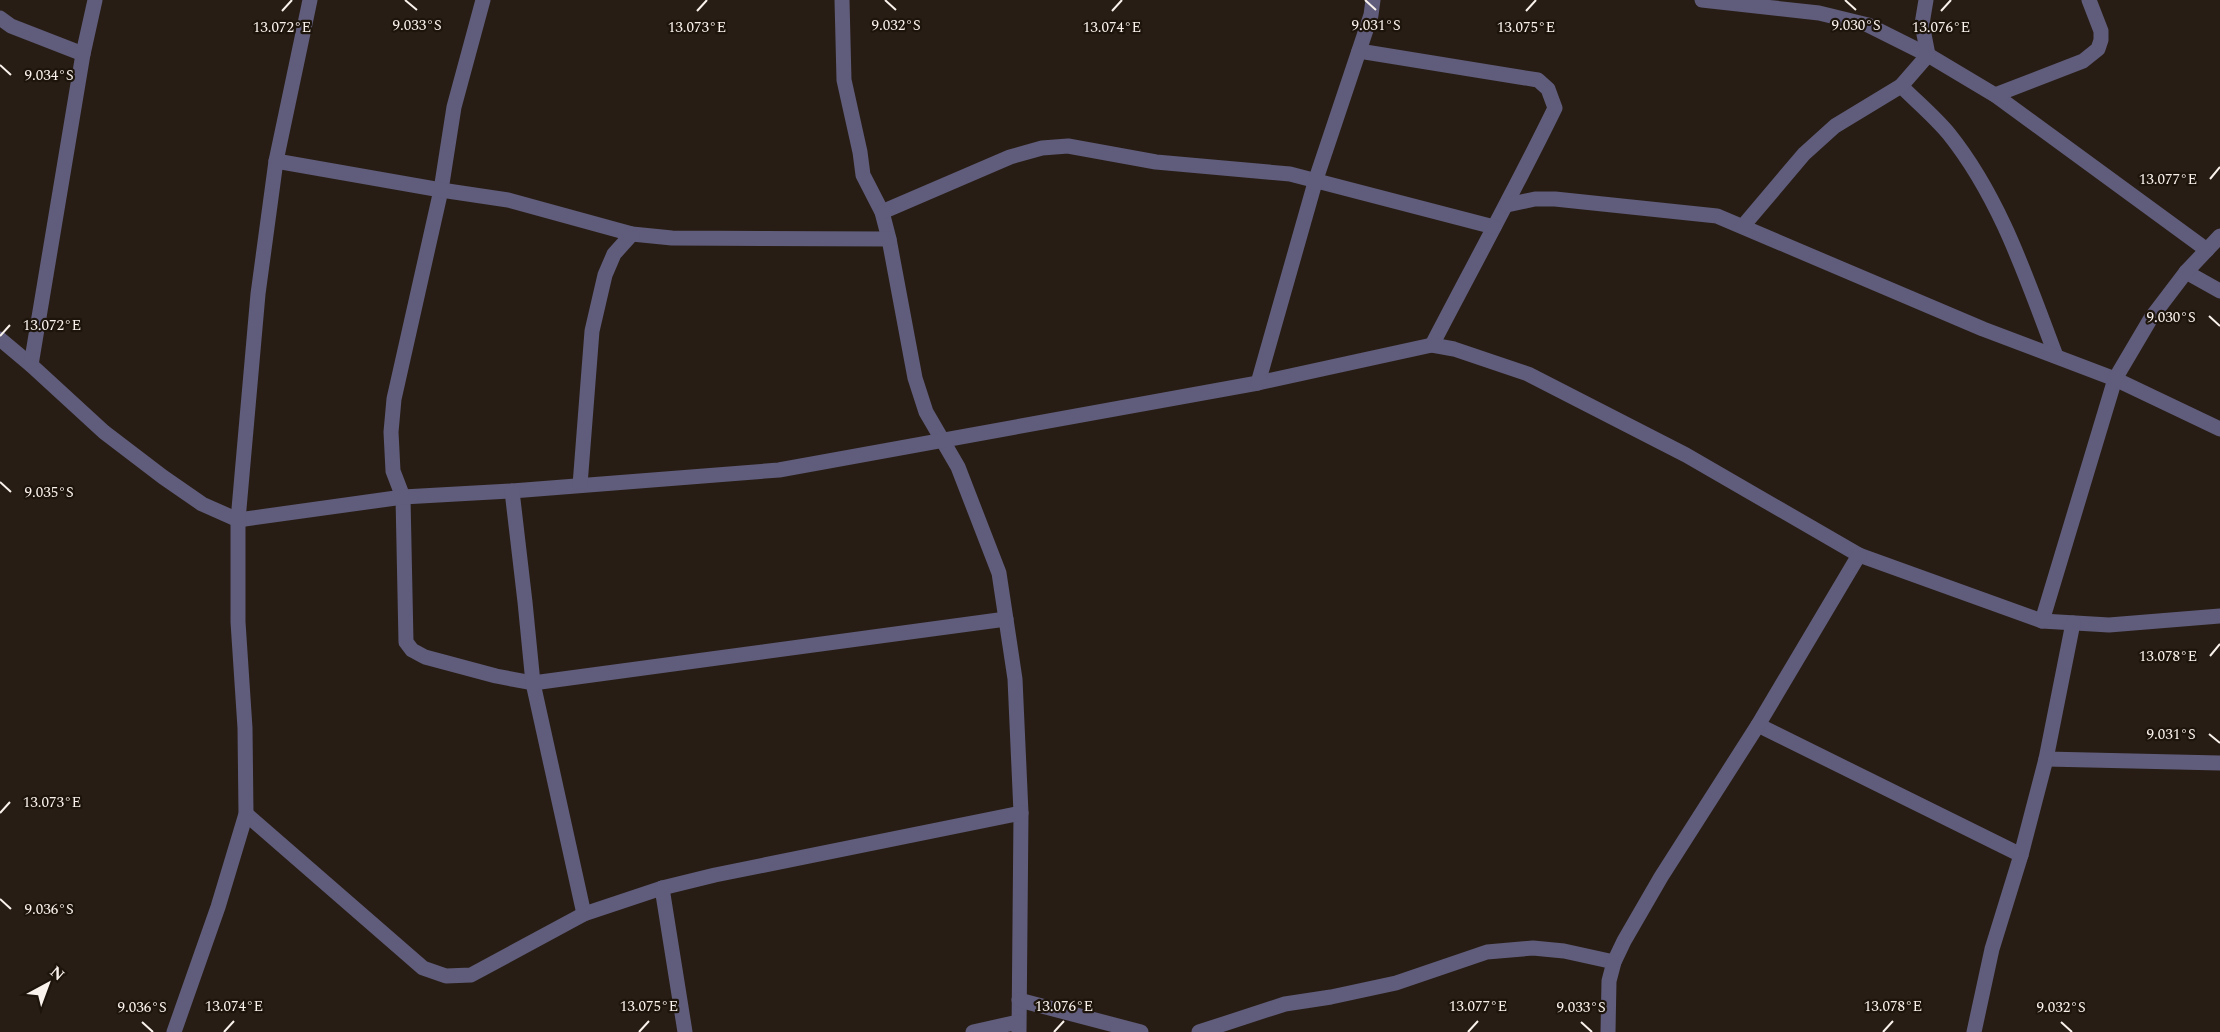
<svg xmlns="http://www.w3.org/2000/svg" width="2220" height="1032" viewBox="0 0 2220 1032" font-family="Spectral,serif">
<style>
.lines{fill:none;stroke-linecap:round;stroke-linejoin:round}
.minor{stroke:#605c7b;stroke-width:15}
.ticks{fill:none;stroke:#faf3ed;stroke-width:2}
.ticks-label{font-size:15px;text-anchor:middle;fill:#faf3ed;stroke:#1d140b;stroke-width:4.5;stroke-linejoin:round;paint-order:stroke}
</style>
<rect width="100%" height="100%" fill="#271d14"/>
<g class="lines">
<g class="minor">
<path d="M483 0 454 107 441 190 394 399 391 432 393 471 403 497 406 642 412 650 425 657 496 676 533 683 1006 619"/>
<path d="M842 0 844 80 860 152 863 175 882 212 889 239 915 378 926 412 958 467 999 573 1015 679 1021 813 1019 1032"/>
<path d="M1702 0 1819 13 1868 25 1928 55 1995 95 2207 250"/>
<path d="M0 18 11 26 83 54"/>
<path d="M1359 51 1538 80 1548 89 1555 108C1516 188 1473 266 1432 345"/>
<path d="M1901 86C1917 102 1935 117 1949 134 2001 199 2027 280 2056 356"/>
<path d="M1995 95 2083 61 2098 49 2101 40V31L2089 0"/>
<path d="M276 161 441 190 508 200 632 234 672 238 889 239"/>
<path d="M1507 205 1535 199H1555L1717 216 1983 329 2115 379 2220 429"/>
<path d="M882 212 1010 157 1042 148 1068 146 1156 162 1290 174 1494 227"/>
<path d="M1743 226 1804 154 1835 126 1901 86 1928 55 1922 24 1926 0"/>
<path d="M2186 272 2220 291"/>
<path d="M0 339 31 365 104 432 163 477 202 504 238 520 403 497 512 491 779 470 1258 383 1432 345 1454 349 1528 374 1686 455 1859 555 2042 621 2109 625 2220 616"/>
<path d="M31 365 83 54 95 0"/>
<path d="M1258 383 1316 179 1371 15 1373 0"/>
<path d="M580 485 592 331 605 275 614 254 632 234"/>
<path d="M512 491 525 602 533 683 584 914"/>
<path d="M2042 621 2115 379 2151 318 2186 272 2220 236"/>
<path d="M1758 725 2021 855"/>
<path d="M2046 759 2220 763"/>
<path d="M246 814 423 968 446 976 471 975 584 914 662 888 715 875 1021 813"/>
<path d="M662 888 685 1032"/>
<path d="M1019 1000 1141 1032"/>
<path d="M174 1032 218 907 246 814 245 728 238 622V520L258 294 276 161 310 0"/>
<path d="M973 1032 1018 1022"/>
<path d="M1199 1032 1285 1004 1331 997 1396 983 1487 952 1533 948 1564 951 1614 962"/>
<path d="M1608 1032 1609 981 1614 962 1624 941 1661 877 1758 725 1859 555"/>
<path d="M1974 1032 1992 949 2021 855 2046 759 2073 623"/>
</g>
</g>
<path class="ticks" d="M405 0 417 10M885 0 896 10M1365 0 1376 10M1845 0 1856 10M282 11 292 0M697 11 707 0M1112 11 1122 0M1526 11 1536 0M1941 11 1951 0M0 65 11 75M2210 179 2220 167M2209 316 2220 326M0 336 10 325M0 482 11 492M2210 656 2220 644M2209 734 2220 743M0 813 10 802M0 899 11 909M142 1022 153 1032M1581 1022 1592 1032M2061 1022 2072 1032M224 1032 234 1021M639 1032 649 1021M1054 1032 1064 1021M1468 1032 1478 1021M1883 1032 1893 1021"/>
<g class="ticks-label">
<text x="896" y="30">9.032°S</text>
<text x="1376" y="30">9.031°S</text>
<text x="1856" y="30">9.030°S</text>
<text x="417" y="30">9.033°S</text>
<text x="282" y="32">13.072°E</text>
<text x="697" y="32">13.073°E</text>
<text x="1941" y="32">13.076°E</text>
<text x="1112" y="32">13.074°E</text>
<text x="1526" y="32">13.075°E</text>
<text x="49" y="80">9.034°S</text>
<text x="2168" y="184">13.077°E</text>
<text x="2171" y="322">9.030°S</text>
<text x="52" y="330">13.072°E</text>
<text x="49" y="497">9.035°S</text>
<text x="2168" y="661">13.078°E</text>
<text x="2171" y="739">9.031°S</text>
<text x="52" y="807">13.073°E</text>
<text x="49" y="914">9.036°S</text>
<text x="234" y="1011">13.074°E</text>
<text x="649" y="1011">13.075°E</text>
<text x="1064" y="1011">13.076°E</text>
<text x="1478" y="1011">13.077°E</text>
<text x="1893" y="1011">13.078°E</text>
<text x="142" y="1012">9.036°S</text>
<text x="1581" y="1012">9.033°S</text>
<text x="2061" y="1012">9.032°S</text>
</g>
<g transform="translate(48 984) rotate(41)" stroke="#1d140b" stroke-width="4.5" paint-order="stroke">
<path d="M0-4.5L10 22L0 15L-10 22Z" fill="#faf3ed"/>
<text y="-9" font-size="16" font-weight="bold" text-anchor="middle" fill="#faf3ed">N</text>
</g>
</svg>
